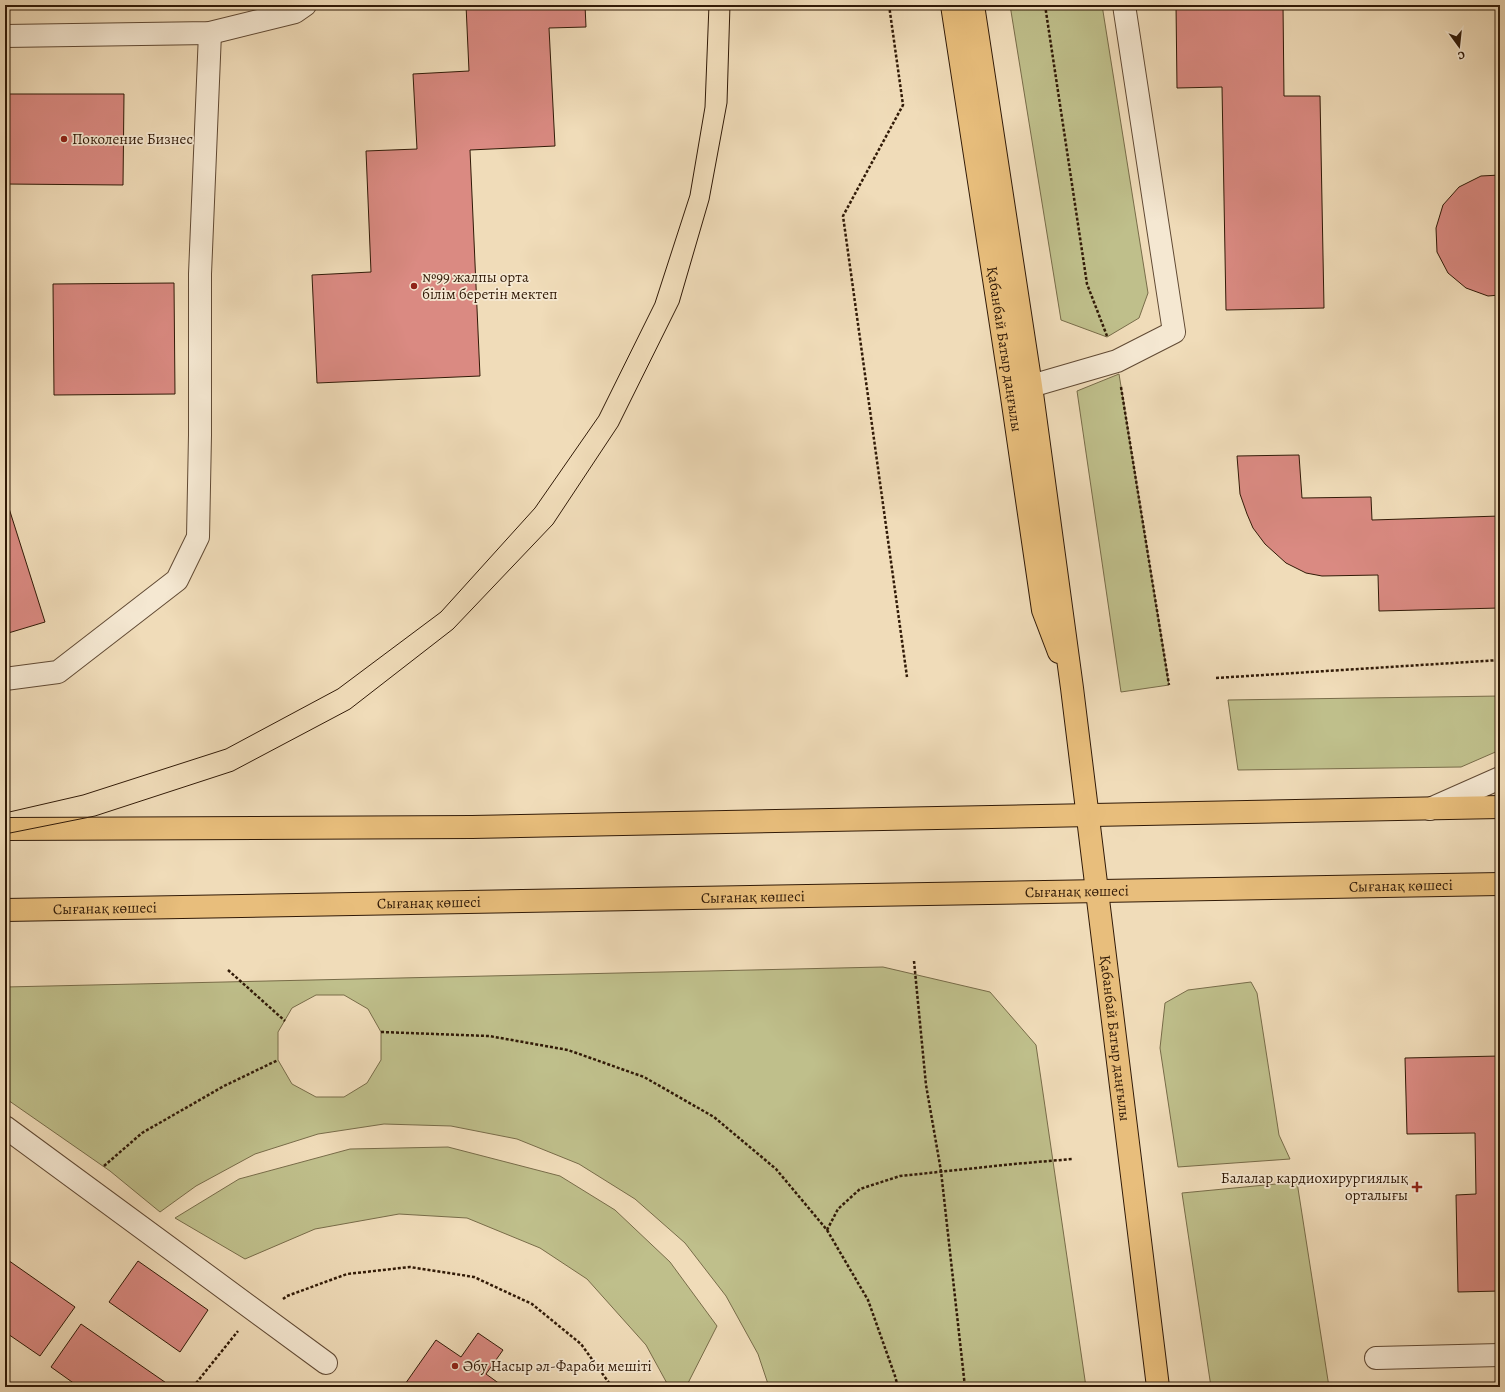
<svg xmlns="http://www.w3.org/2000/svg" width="1505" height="1392" viewBox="0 0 1505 1392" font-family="Alegreya,serif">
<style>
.green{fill:#bfbf8b;stroke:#786c49;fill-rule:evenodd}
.building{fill:#da8a82;stroke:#311a07}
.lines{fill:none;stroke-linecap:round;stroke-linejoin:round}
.minor-casing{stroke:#614a34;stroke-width:24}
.major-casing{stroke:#311a07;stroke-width:24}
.path{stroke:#311a07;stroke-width:2.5;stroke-dasharray:3 2;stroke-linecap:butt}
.minor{stroke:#f5e8d2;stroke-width:22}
.major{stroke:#e8be7c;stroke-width:22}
.tram{stroke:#311a07;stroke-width:1}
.poi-dot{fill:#8f2418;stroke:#f5e8d2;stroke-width:1.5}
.labels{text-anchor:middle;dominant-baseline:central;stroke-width:3.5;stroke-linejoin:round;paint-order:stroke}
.poi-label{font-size:15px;fill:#311a07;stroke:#f5e8d2;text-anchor:start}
.street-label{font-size:15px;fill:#311a07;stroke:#f5e8d2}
</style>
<rect width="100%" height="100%" fill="#f0dcb9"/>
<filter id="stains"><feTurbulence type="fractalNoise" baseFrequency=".005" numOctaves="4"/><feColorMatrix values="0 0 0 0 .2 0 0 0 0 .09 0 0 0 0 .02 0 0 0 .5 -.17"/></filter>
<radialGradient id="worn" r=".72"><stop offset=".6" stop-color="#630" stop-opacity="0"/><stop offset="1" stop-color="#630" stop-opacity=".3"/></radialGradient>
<g class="green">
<path d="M1010 5H1102L1148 293 1139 318 1107 337 1061 320Z"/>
<path d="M1119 374 1169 685 1121 692 1077 391Z"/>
<path d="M1500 696V750L1461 767 1238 770 1228 700Z"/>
<path d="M883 967 990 992 1036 1045 1086 1387H769L758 1354 726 1296 685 1243 635 1199 579 1164 517 1139 451 1126 384 1124 318 1134 255 1154 196 1186 160 1212 110 1171 5 1098V987ZM316 995H344L368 1009 381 1032V1060L367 1083 344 1097H316L292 1084 278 1060V1032L292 1008Z"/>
<path d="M1251 982 1257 993 1279 1135 1290 1159 1178 1167 1160 1048 1165 1003 1188 990Z"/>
<path d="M448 1147 560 1176 615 1210 670 1262 717 1326 686 1387H669L646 1345 587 1279 540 1248 467 1218 399 1214 315 1229 245 1259 175 1218 239 1179 350 1149Z"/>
<path d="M1297 1182 1329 1387H1211L1182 1193Z"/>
</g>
<g class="building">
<path d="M466 5H585L586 27 549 28 555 146 470 150 480 376 317 383 312 275 371 272 366 151 417 149 413 74 469 71Z"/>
<path d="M1176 5H1283L1284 96H1320L1324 308 1226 310 1222 87 1177 88Z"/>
<path d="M5 94H124L123 185 5 184Z"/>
<path d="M1500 175V295L1488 296 1466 288 1448 273 1437 252 1436 228 1443 205 1459 187 1481 176Z"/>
<path d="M174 283 175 394 54 395 53 284Z"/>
<path d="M1299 455 1302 498 1371 497 1372 520 1500 516V608L1379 611 1378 575 1322 576 1306 573 1286 563 1265 544 1253 528 1247 514 1240 494 1237 456Z"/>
<path d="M7 502 45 622 5 634V503Z"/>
<path d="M1500 1056V1291L1458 1292 1456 1195 1476 1194 1475 1133 1407 1134 1405 1058Z"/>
<path d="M5 1258 75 1307 40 1356 5 1332Z"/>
<path d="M138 1261 208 1310 180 1352 109 1302Z"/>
<path d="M81 1324 172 1387H79L51 1367Z"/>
<path d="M478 1333 503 1350 486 1374 504 1387H403L436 1340 461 1357Z"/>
</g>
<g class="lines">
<g class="minor-casing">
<g id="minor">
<path d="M5 36 210 33 295 12 305 5"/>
<path d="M1031 386 1117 361 1174 332 1124 5"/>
<path d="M5 679 58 672 177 580 198 537 200 435V274L210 33"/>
<path d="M1430 809 1500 778"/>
<path d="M5 1127 326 1363"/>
<path d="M1376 1358 1500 1355"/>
</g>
</g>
<g class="major-casing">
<g id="major">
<path id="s1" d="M952 5 1011 390 1043 610 1059 652"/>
<path id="s2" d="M973 5 1031 386 1072 688 1158 1387"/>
<path d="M5 829 472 827 1500 807"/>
<path id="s3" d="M5 910 1500 884"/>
</g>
</g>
<g class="path">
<path d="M889 5 903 105 843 216 907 677"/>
<path d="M1045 5 1087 284 1107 336"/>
<path d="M1121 387 1169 685"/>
<path d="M1216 678 1500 660"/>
<path d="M914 961 926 1085 941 1171 965 1387"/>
<path d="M228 970 285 1021"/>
<path d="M381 1032 489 1036 568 1050 644 1077 714 1117 776 1169 827 1230 868 1300 895 1376 898 1387"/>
<path d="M104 1166 142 1133 224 1086 278 1060"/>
<path d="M827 1230 838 1209 860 1189 900 1176 1014 1164 1072 1159"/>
<path d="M283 1299 287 1296 347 1274 410 1267 474 1277 532 1304 581 1344 612 1387"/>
<path d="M193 1387 238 1331"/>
</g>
<use href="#minor" class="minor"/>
<use href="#major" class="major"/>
<g class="tram">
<path d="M5 813 83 795 226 749 338 689 441 612 535 508 599 416 655 303 690 195 705 107 709 5"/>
<path d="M5 834 95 816 233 771 350 709 453 629 553 524 618 426 679 303 709 200 727 103 730 5"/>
</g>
</g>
<g class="poi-dot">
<circle cx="64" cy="139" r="4"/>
<circle cx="414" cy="286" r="4"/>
<path d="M1415 1181h4v4h4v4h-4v4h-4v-4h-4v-4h4z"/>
<circle cx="455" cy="1366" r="4"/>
</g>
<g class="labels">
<g class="poi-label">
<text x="72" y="139">Поколение Бизнес</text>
<text x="422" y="277">№99 жалпы орта<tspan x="422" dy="17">білім беретін мектеп</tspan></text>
<text x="1408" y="1178" text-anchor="end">Балалар кардиохирургиялық<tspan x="1408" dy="17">орталығы</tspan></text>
<text x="463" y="1366">Әбу Насыр әл-Фараби мешіті</text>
</g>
<g class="street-label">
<text stroke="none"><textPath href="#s1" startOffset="348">Қабанбай Батыр даңғылы</textPath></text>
<text stroke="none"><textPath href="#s3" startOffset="1396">Сығанақ көшесі</textPath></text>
<text stroke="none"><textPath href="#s3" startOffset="1072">Сығанақ көшесі</textPath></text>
<text stroke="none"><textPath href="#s3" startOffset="748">Сығанақ көшесі</textPath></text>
<text stroke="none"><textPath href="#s3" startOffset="424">Сығанақ көшесі</textPath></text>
<text stroke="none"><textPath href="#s3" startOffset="100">Сығанақ көшесі</textPath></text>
<text stroke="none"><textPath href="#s2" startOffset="1043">Қабанбай Батыр даңғылы</textPath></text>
</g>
</g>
<rect width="1505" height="1392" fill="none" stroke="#f0dcb9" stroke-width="20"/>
<rect x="6" y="6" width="1493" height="1380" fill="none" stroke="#311a07" stroke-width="2"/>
<rect x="10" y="10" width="1485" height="1372" fill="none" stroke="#311a07"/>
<g transform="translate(1459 46) rotate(165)" stroke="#f5e8d2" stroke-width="3" paint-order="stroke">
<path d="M0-3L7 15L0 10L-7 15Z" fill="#311a07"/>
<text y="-6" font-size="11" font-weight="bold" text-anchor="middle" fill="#311a07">С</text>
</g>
<rect width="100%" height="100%" filter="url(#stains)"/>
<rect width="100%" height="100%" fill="url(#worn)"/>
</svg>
